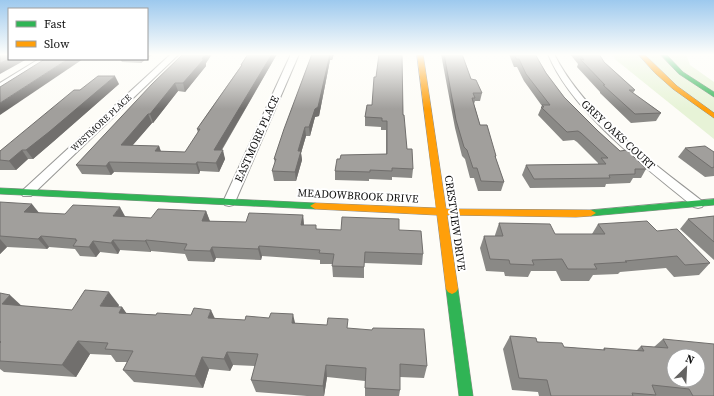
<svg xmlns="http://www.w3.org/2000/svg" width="714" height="396" viewBox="0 0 714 396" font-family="'Source Serif 4',serif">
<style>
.green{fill:#e7f3d7}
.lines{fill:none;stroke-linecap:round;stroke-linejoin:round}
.street-casing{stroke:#979795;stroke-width:2}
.fast-casing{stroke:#8e8d8b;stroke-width:1}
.slow-casing{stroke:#8e8d8b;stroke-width:1}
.street{fill:#fffffe;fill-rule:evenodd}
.fast{fill:#30b455;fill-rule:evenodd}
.slow{fill:#ff9f0a;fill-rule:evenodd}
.wall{fill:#8a8986}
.shaded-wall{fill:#716f6d}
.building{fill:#a19f9c;stroke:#716f6d;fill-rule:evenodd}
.labels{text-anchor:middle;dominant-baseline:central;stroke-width:4;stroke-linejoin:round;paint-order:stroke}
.far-street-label{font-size:9px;fill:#111;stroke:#fff}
.street-label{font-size:11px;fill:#111;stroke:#fff}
</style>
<rect width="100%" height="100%" fill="#fdfcf7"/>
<path class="green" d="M612 54H686L690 65 714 82V139L616 60Z"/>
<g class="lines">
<g class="street-casing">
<g id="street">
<path d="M171 54H179L31 196H23L21 193 23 190Z"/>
<path d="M291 54H299L235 202 233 205 229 206 225 205 223 202Z"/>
<path d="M548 54H554C585 115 650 160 702 201L704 204 702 207 698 208 694 207C646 168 571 111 548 54Z"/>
<path d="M39 59H48L0 88V83Z"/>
</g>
</g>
<g class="fast-casing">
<g id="fast">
<path d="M660 54H666L683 72 714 92V97L679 74Z"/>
<path d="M0 188 315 203 320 206 315 209 0 194Z"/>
<path d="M714 199V205L591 216 586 213 591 210Z"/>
<path d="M452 284 456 286 458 289 473 396H459L446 289 448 286Z"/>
</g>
</g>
<g class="slow-casing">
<g id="slow">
<path d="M417 54H423L446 209 591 210 596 213 591 216 576 217 447 215 458 289 456 292 452 294 448 292 446 289 437 215 315 209 310 206 315 203 436 208Z"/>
<path d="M638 54H644L677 86 714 113V118L673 89 655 73Z"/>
</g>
</g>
<use href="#street" class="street"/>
<use href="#fast" class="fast"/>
<use href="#slow" class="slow"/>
</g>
<g class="wall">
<path d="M183 54H212L206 63V66L185 92 178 91 153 123H152L132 146H159L161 151 185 152 198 133 197 129 241 66V65L248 54H277L222 150 225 159 219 172 200 171 199 174 114 172 111 175 82 174 76 165Z"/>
<path d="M312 54H334L332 60H330L319 116 315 117 310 136H306L301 153 302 160 296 181H274L272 171 275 163 274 159Z"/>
<path d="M441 54H462L471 79 482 93 480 101H475L474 104 480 125 496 156V159L504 182 501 191H478L474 178H470L465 159 462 156 455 128Z"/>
<path d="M509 54H535L546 73 564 97 598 131 620 151 646 169 641 178H633L630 183 606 184 605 187 530 188 522 175 526 165 598 164V163L577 142 574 140 563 141 538 115 542 106 524 81 517 67H514Z"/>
<path d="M570 54H599L604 62 635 90 633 93 661 113 656 121 631 123 600 93V92L577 67 578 64Z"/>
<path d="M120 59H146L141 63 122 62Z"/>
<path d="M119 84 54 141 33 159H28L16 170H0V151L80 90Z"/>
<path d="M372 105 403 115 407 149 413 169 412 178 392 177V180L369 179V181L335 180V171L340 159 386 154V130H381V127L365 126V117Z"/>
<path d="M685 148 714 152V176L705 177 678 157Z"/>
<path d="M0 202 38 213 151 218 206 211 210 221 246 222 303 215 304 225 317 229 341 230H399L423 254 422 265 364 263V278L333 277 332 264H320V260L262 256 261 260 216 258 214 262 188 261 185 254 151 251V252L120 250 118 254 100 252 96 257 80 256 75 249 49 247 47 249 7 247 0 254Z"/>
<path d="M714 216V260L680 229 688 219Z"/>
<path d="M499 223 555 234H592L598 224 657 231 710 263 699 275 674 277 666 268 620 272 618 274 593 275 589 281H561L556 271H531L528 277 505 276 504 272 486 271 480 248 484 236H495V235Z"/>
<path d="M0 293 21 306 72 310 119 305 118 307H122L126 313 295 323 348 329 427 366 424 378 400 377V390L399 396H365V381L327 377 324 396H307L256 392 251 380 255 366 233 365 230 371 209 369 203 388 134 382 123 370 127 362H116L111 355 90 354 76 377 4 372 0 369Z"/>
<path d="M510 336 564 347 603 350 604 348 636 351 641 346 654 347 663 339 714 396H539L538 392 512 390 503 349Z"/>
</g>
<g class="shaded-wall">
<path d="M147 54H153L147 59Z"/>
<path d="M205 54H212L206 63V66L185 92 183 83Z"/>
<path d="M272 54H277L216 159 214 150Z"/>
<path d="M330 54V60L319 116 315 117 310 136 309 127Z"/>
<path d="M332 54H334L332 60Z"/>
<path d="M9 59H27L0 74V63Z"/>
<path d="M68 59H83L0 115V103Z"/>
<path d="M140 59H146L141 63Z"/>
<path d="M115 76 119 84 54 141 33 159 26 150Z"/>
<path d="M175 83 178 91 153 123 150 114Z"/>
<path d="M148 114 152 123 125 154 121 145Z"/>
<path d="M305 127 306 136 301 153 302 160 296 181 295 172 298 151Z"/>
<path d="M159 146 162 156 155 151Z"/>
<path d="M22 150 28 159 16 170 9 161Z"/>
<path d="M223 150 225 159 219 172 216 163Z"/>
<path d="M109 162 114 172 111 175 106 166Z"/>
<path d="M197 162 200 171 199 174 196 164Z"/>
<path d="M32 204 40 214 24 212Z"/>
<path d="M120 207 126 218 113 216Z"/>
<path d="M206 211 210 222 202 221Z"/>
<path d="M303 215 304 226 301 225Z"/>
<path d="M41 236 49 247 47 249 38 239Z"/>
<path d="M0 239 7 247 0 254Z"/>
<path d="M113 240 120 250 118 254 111 243Z"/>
<path d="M146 240 151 251V252L145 241Z"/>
<path d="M93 241 100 252 96 257 89 247Z"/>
<path d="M259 246 262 256 261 260 258 249Z"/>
<path d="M212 247 216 258 214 262 210 251Z"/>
<path d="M109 292 119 305 111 320 100 306Z"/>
<path d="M10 295 24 308 2 304Z"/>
<path d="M122 307 132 321 119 313Z"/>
<path d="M211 310 217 323 208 318Z"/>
<path d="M293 314 296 327 292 323Z"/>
<path d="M78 341 90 354 76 377 62 365Z"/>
<path d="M227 352 233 365 230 371 224 359Z"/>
<path d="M202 357 209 369 203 388 195 376Z"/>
<path d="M326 365 327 377 324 396 323 386Z"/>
</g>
<g class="building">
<path d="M0 54H9V59L0 63Z"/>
<path d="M183 54H205L202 59H204L183 83H175L150 114H148L121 145 159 146 155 151 185 152 200 129H197L242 65H241L248 54H272L214 150H223L216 163 197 162 196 164 109 162 106 166 76 165 152 84Z"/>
<path d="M312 54H330L318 107 315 109 309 127H305L298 151H301L295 172 272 171 276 159H274L284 129Z"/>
<path d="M379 54H402L403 115H404L407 149H412L413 169 392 168V171L370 170V172L335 171 337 159H340L341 155 387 154V121H382V118L365 117 367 105H372L374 77H376Z"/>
<path d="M444 54H462L471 79 476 80 482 93H473L475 98H472L480 125H487L496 156H495L504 182 481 181 477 168H473L467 150 464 147 456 120Z"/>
<path d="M514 54H535L546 73 564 97 598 131 620 151 627 150 646 169H635V174L609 175 610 178 534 179 526 165 606 164 601 158H608L581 133 578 131 567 132 541 107H544L542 105H550L526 74 519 59H516Z"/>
<path d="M579 54H599L604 62 635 90H629L661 113 635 114 603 85H605L580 59 584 60Z"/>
<path d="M45 59H68L0 103V87Z"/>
<path d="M98 76H115L49 132 26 150H22L9 161 0 160V151L74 90H80Z"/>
<path d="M705 146 714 152V167L712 168 685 148Z"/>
<path d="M0 202 32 204 24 212 65 214 73 205 120 207 113 216 151 218 158 209 206 211 202 221 246 222 249 213 303 215 301 225H316V229L341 230 342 217 399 219V230L421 231 423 254 365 252 364 267 332 266 334 254 319 253 320 250 259 246 258 249 212 247 210 251 184 250 187 244 146 240 145 241 113 240 111 243 93 241 89 247 73 246 77 240H75L76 239 41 236 38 239 0 236Z"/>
<path d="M714 216V242L688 219Z"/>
<path d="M647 221 657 231 677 229 710 263 685 265 677 256 625 261 627 262 594 264 597 269H568L562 259 532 260 534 265 510 264 509 260 490 259 484 236H503L499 223 550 224 555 234H605L598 224Z"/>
<path d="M85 290 109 292 100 306 122 307 119 313 156 315 157 313 191 315 194 308 211 310 208 318 245 320 246 316 269 318 271 313 293 314 292 323 327 325 328 318 348 319 347 328 372 330 373 328 424 329 427 366 400 364V390L365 388 366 368 326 365 323 386 251 380 258 354 227 352 224 359 202 357 195 376 123 370 133 351 105 349 108 343 78 341 62 365 0 361V343L1 342 0 341V293L10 295 2 304 72 310Z"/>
<path d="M510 336 536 338 537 342 562 343 564 347 605 350 604 348 644 351 641 346 668 348 663 339 714 344V396H693L689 389 652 385 656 395 632 393 633 396H551L547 380 519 378ZM674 356H698V380H674Z"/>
</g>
<linearGradient id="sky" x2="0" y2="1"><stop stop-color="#9dc9ee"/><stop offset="0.5" stop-color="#fefefb"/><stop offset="1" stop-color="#fefefb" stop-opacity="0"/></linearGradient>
<rect width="714" height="109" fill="url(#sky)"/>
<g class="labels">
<g class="far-street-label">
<text transform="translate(101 123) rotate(-43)">WESTMORE PLACE</text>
</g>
<g class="street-label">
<text transform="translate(618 135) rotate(43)">GREY OAKS COURT</text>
<text transform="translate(257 139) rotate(-66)">EASTMORE PLACE</text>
<text transform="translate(358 196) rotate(3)">MEADOWBROOK DRIVE</text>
<text transform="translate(455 223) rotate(82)">CRESTVIEW DRIVE</text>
</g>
</g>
<rect x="8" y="8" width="140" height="52" fill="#ffffff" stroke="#a0a0a0"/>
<rect x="16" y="21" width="20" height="6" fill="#30b455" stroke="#a0a0a0"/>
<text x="44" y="28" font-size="12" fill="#111111">Fast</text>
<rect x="16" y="41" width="20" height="6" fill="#ff9f0a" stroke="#a0a0a0"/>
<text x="44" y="48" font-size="12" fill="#111111">Slow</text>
<g transform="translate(686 368) rotate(24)"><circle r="19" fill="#ffffff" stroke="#a0a0a0"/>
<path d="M0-3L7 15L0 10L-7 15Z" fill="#646362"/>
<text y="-6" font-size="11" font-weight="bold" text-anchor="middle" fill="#111111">N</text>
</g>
</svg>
